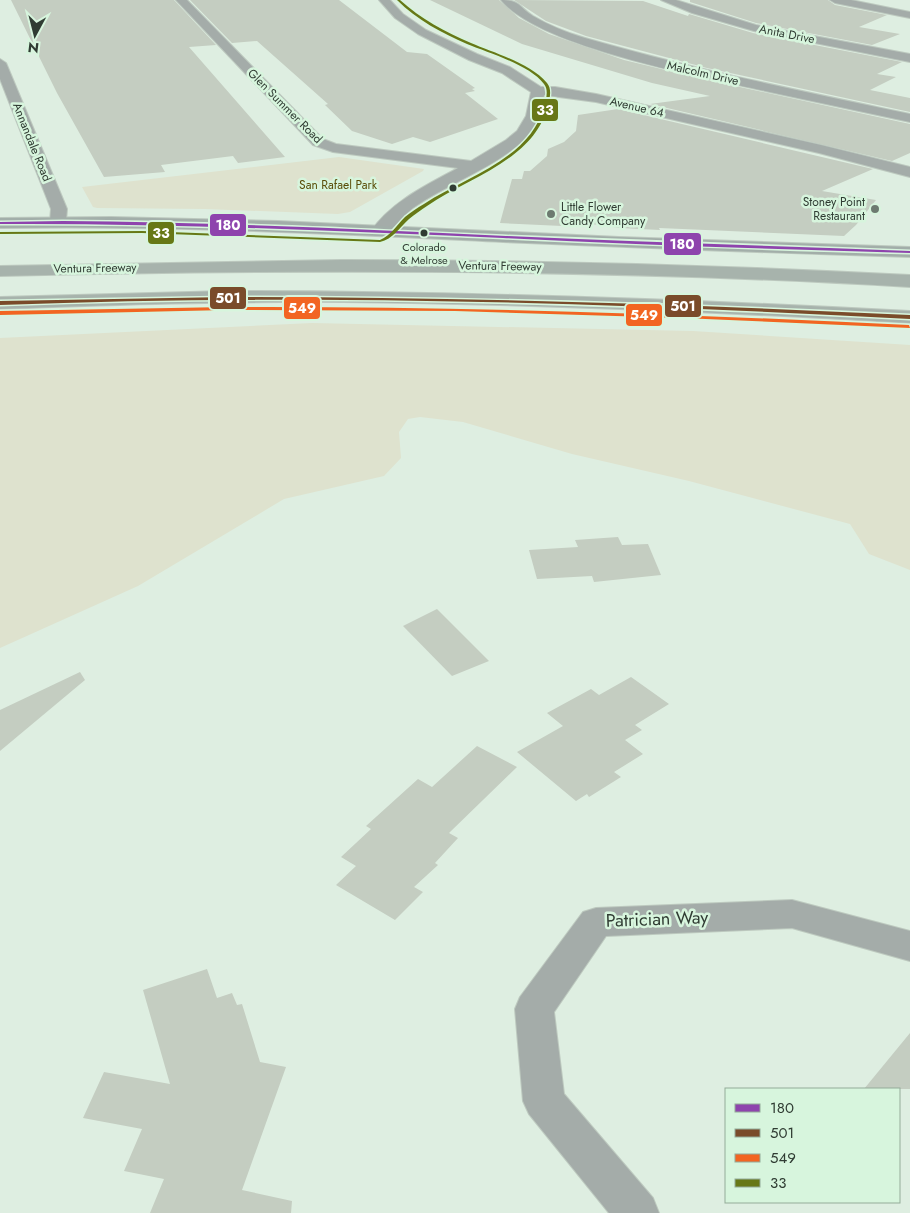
<svg xmlns="http://www.w3.org/2000/svg" width="910" height="1213" viewBox="0 0 910 1213" font-family="Jost,sans-serif">
<style>
.green{fill:#dee2ce}
.building{fill:#c4cdc1}
.lines{fill:none;stroke-linecap:round;stroke-linejoin:round}
.minor-casing{stroke:#bdc9bf;stroke-width:2}
.major-casing{stroke:#bdc9bf;stroke-width:2}
.highway-casing{stroke:#bdc9bf;stroke-width:2}
.minor{fill:#a4aca9;fill-rule:evenodd}
.major{fill:#a2aea9;fill-rule:evenodd}
.highway{fill:#a7b3ac;fill-rule:evenodd}
.bus-1-casing{stroke:#d7f5dd;stroke-width:3}
.bus-2-casing{stroke:#d7f5dd;stroke-width:3}
.bus-3-casing{stroke:#d7f5dd;stroke-width:3}
.bus-4-casing{stroke:#d7f5dd;stroke-width:3}
.bus-1{fill:#8e44ad;fill-rule:evenodd}
.bus-2{fill:#7a4b2a;fill-rule:evenodd}
.bus-3{fill:#f26522;fill-rule:evenodd}
.bus-4{fill:#677816;fill-rule:evenodd}
.bus-dot{fill:#303c33;stroke:#d7f5dd;stroke-width:2}
.poi-dot{fill:#6d7a70;stroke:#d7f5dd;stroke-width:2}
.labels{text-anchor:middle;dominant-baseline:central;stroke-width:5;stroke-linejoin:round;paint-order:stroke}
.far-bus-label{font-size:11px;fill:#303c33;stroke:#d7f5dd}
.far-street-label{font-size:12px;fill:#303c33;stroke:#d7f5dd}
.far-park-label{font-size:12px;fill:#5a4d08;stroke:#d7f5dd}
.far-poi-label{font-size:12px;fill:#303c33;stroke:#d7f5dd;text-anchor:end}
.near-street-label{font-size:18px;fill:#303c33;stroke:#d7f5dd}
.line-badge{stroke:#d7f5dd;stroke-width:2}
.badge-label{font-size:14px;text-anchor:middle;font-weight:bold;fill:#fff}
</style>
<rect width="100%" height="100%" fill="#deeee1"/>
<g class="green">
<path d="M339 157 424 169 423 171 350 212 338 214 205 209 97 208 93 207 82 187Z"/>
<path d="M312 323 693 331 910 345V570L869 554 850 524 689 481 572 454 463 422 420 417 408 419 399 432 401 458 384 476 284 499 138 586 0 648V338Z"/>
</g>
<g class="building">
<path d="M11 0H174L216 45 189 47 285 157 238 163 233 156 161 165 165 172 104 177 57 93Z"/>
<path d="M190 0H339L407 52 427 54 475 88 472 89 475 91 465 93 498 119 430 142 413 137 392 144 352 131 325 105 328 104 257 41 232 43Z"/>
<path d="M430 0H499L519 18 549 34 624 60 703 79 910 124V153L892 161 650 104 710 96 652 83 522 44Z"/>
<path d="M514 0 643 1 688 16 689 14 753 33 902 62 877 74 896 77 870 90 910 98V112L707 68 586 36 546 21Z"/>
<path d="M690 0H828L835 5 887 15 859 27 900 34 872 45 756 23 690 2Z"/>
<path d="M618 109 873 169 822 191 876 200 856 225 844 236 659 228 660 230 620 228 584 223V227L500 223 512 179H522L524 171H530L547 156 548 149 564 142 576 131 578 115Z"/>
<path d="M618 537 622 545 648 544 661 575 594 582 592 576 537 579 529 550 578 547 575 540Z"/>
<path d="M437 609 489 661 452 676 403 626Z"/>
<path d="M80 672 85 680 0 751V710Z"/>
<path d="M631 677 669 704 635 725 642 730 625 740 643 754 614 772 621 777 589 797 587 794 576 801 517 752 563 726 547 713 591 689 599 695Z"/>
<path d="M477 746 517 767 449 833 458 838 435 863 438 865 414 887 423 892 395 920 336 885 356 866 341 857 371 829 366 826 418 779 432 787Z"/>
<path d="M207 969 217 998 232 993 237 1005 242 1004 260 1062 286 1067 242 1190 292 1201 291 1213H150L164 1179 124 1171 142 1129 83 1118 104 1072 170 1084 143 990Z"/>
<path d="M910 1033V1089H864Z"/>
</g>
<g class="lines">
<g class="minor-casing">
<g id="minor">
<path d="M176 0H187L323 139 336 144 471 161 506 140 517 131 526 116 531 92 502 73 469 60 418 34 395 18 379 0H390L403 14 426 30 477 54 510 67 541 87H555L596 94 821 145 910 167V177L819 153 596 102 544 95C542 112 537 128 524 140 494 168 447 184 413 208 401 217 390 239 374 235L371 231C392 201 427 185 458 168L333 152 313 145Z"/>
<path d="M501 0C520 0 519 7 533 16 548 25 568 33 585 38 692 69 801 91 910 114V122C862 112 813 101 765 91 703 77 539 47 501 0Z"/>
<path d="M661 0H676L756 25 910 54V62L754 31 692 13Z"/>
<path d="M830 0H851L910 12V18L835 3Z"/>
<path d="M0 59 6 63 67 209 66 221 64 225H52L50 221 51 209 0 79Z"/>
<path d="M792 900 910 931V961L792 928 606 936 554 1012 564 1094 653 1198 659 1213H609L529 1114 523 1101 515 1009 520 997 583 912 596 908Z"/>
</g>
</g>
<g class="major-casing">
<path id="major" d="M111 217 278 221 619 237 910 247V257C774 253 639 248 503 242 335 234 168 225 0 228V218Z"/>
</g>
<g class="highway-casing">
<g id="highway">
<path d="M341 260C531 260 720 265 910 275V287C607 269 304 269 0 276V266Z"/>
<path d="M227 291C455 291 682 299 910 311V323C721 312 532 304 343 302 229 301 114 305 0 309V297Z"/>
</g>
</g>
<use href="#minor" class="minor"/>
<use href="#major" class="major"/>
<use href="#highway" class="highway"/>
<g class="bus-1-casing">
<path id="bus-1" d="M63 221C211 222 358 229 506 236 640 242 775 246 910 251V253C774 249 639 245 503 238 335 231 168 223 0 224V222Z"/>
</g>
<g class="bus-2-casing">
<path id="bus-2" d="M228 297C456 297 683 304 910 315V319C721 309 532 301 343 300 229 299 114 301 0 305V301Z"/>
</g>
<g class="bus-3-casing">
<path id="bus-3" d="M228 307C455 306 682 314 909 325L910 328 682 318 455 311 228 310 0 315V311Z"/>
</g>
<g class="bus-4-casing">
<path id="bus-4" d="M397 0H400C421 19 445 32 471 43 494 53 530 63 547 83 552 89 550 98 548 105 535 160 469 177 427 206 421 210 415 214 409 219 399 228 393 239 380 242L142 233 0 234V232L142 231 380 240C391 235 397 225 405 217 411 212 417 208 424 204 465 177 531 159 544 106 546 100 549 90 544 84 530 65 489 53 467 44 442 33 417 20 397 0Z"/>
</g>
<use href="#bus-1" class="bus-1"/>
<use href="#bus-2" class="bus-2"/>
<use href="#bus-3" class="bus-3"/>
<use href="#bus-4" class="bus-4"/>
</g>
<g class="bus-dot">
<circle cx="453" cy="188" r="4.5"/>
<circle cx="424" cy="233" r="4.5"/>
</g>
<g class="poi-dot">
<circle cx="875" cy="209" r="5"/>
<circle cx="551" cy="214" r="5"/>
</g>
<g class="labels">
<g class="far-bus-label">
<text x="424" y="247">Colorado<tspan x="424" dy="13">&amp; Melrose</tspan></text>
</g>
<g class="far-street-label">
<text transform="translate(787 34) rotate(11)">Anita Drive</text>
<text transform="translate(703 73) rotate(13)">Malcolm Drive</text>
<text transform="translate(285 106) rotate(45)">Glen Summer Road</text>
<text transform="translate(637 107) rotate(13)">Avenue 64</text>
<text transform="translate(32 142) rotate(68)">Annandale Road</text>
<text transform="translate(500 266) rotate(1)">Ventura Freeway</text>
<text transform="translate(95 268) rotate(-1)">Ventura Freeway</text>
</g>
<g class="far-park-label">
<text x="338" y="185">San Rafael Park</text>
</g>
<g class="far-poi-label">
<text x="865" y="202">Stoney Point<tspan x="865" dy="14">Restaurant</tspan></text>
<text x="561" y="207" text-anchor="start">Little Flower<tspan x="561" dy="14">Candy Company</tspan></text>
</g>
<g class="near-street-label">
<text transform="translate(657 919) rotate(-2)">Patrician Way</text>
</g>
</g>
<g class="line-badge">
<rect x="531" y="98" width="28" height="24" rx="5" fill="#677816"/>
<rect x="209" y="213" width="38" height="24" rx="5" fill="#8e44ad"/>
<rect x="147" y="221" width="28" height="24" rx="5" fill="#677816"/>
<rect x="663" y="232" width="39" height="24" rx="5" fill="#8e44ad"/>
<rect x="209" y="286" width="38" height="24" rx="5" fill="#7a4b2a"/>
<rect x="664" y="294" width="38" height="24" rx="5" fill="#7a4b2a"/>
<rect x="283" y="296" width="38" height="24" rx="5" fill="#f26522"/>
<rect x="625" y="303" width="38" height="24" rx="5" fill="#f26522"/>
</g>
<g class="badge-label">
<text x="545" y="115">33</text>
<text x="228" y="230">180</text>
<text x="161" y="238">33</text>
<text x="682" y="249">180</text>
<text x="228" y="303">501</text>
<text x="683" y="311">501</text>
<text x="302" y="313">549</text>
<text x="644" y="320">549</text>
</g>
<rect x="725" y="1088" width="175" height="115" fill="#d7f5dd" stroke="#94ab99"/>
<rect x="735" y="1104" width="25" height="8" fill="#8e44ad" stroke="#94ab99"/>
<text x="770" y="1113" font-size="15" fill="#303c33">180</text>
<rect x="735" y="1129" width="25" height="8" fill="#7a4b2a" stroke="#94ab99"/>
<text x="770" y="1138" font-size="15" fill="#303c33">501</text>
<rect x="735" y="1154" width="25" height="8" fill="#f26522" stroke="#94ab99"/>
<text x="770" y="1163" font-size="15" fill="#303c33">549</text>
<rect x="735" y="1179" width="25" height="8" fill="#677816" stroke="#94ab99"/>
<text x="770" y="1188" font-size="15" fill="#303c33">33</text>
<g transform="translate(35 35) rotate(187)" stroke="#d7f5dd" stroke-width="4" paint-order="stroke">
<path d="M0-4L9 19L0 12L-9 19Z" fill="#303c33"/>
<text y="-8" font-size="14" font-weight="bold" text-anchor="middle" fill="#303c33">N</text>
</g>
</svg>
